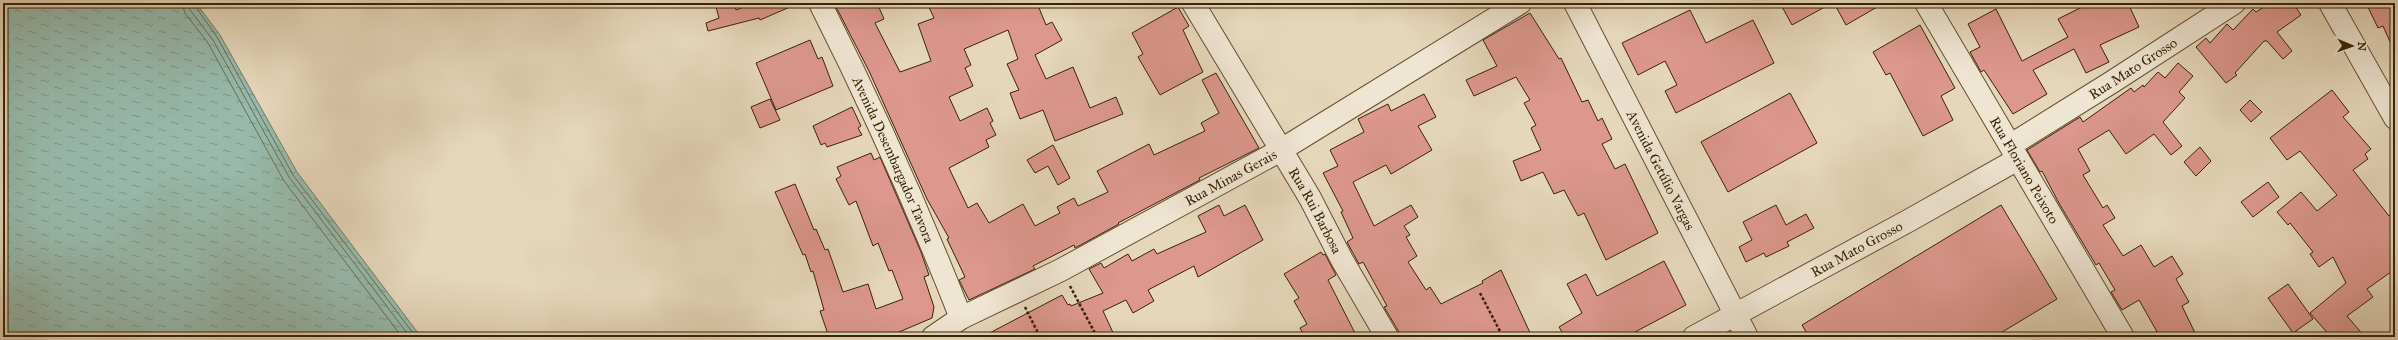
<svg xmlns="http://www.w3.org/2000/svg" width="2398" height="340" viewBox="0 0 2398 340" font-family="'IM FELL Great Primer',serif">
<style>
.water{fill:url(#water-ripples);stroke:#717e68}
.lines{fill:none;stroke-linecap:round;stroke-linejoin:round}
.shore{stroke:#686e57;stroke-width:1}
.building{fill:#dc978e;stroke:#392302}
.minor-casing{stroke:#645030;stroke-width:24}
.path{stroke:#392302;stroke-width:2.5;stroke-dasharray:3 2;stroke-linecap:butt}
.minor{stroke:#efe5d3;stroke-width:22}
.labels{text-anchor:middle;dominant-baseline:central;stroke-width:3.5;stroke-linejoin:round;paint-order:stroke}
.street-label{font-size:14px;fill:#392302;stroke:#efe5d3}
</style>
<defs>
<pattern id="water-ripples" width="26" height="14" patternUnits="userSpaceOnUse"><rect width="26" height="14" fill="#97baac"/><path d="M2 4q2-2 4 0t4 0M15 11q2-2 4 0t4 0" fill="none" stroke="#7c978a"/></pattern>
</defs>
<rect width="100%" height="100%" fill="#e6d7bb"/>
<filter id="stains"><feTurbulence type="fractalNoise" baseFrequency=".005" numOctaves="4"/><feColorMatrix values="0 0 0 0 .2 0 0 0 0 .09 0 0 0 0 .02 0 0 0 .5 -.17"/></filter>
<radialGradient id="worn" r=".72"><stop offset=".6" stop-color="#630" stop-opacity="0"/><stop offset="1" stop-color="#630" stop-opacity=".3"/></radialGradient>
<path class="water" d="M3 3H196L220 35 297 172 421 337H3Z"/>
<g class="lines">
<g class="shore">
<path d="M182 3 185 13 208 43 284 181 402 337"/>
<path d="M188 3 190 10 213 40 289 177 410 337"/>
<path d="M193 3 217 37 293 175 416 337"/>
</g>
</g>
<g class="building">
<path d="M715 3H734L736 10 754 3H799L760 20 759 18 708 31 706 23 719 18Z"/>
<path d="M834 3H877L884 19 875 23 900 72 931 61 918 24 934 18 927 3H1037L1046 25 1052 22 1062 40 1035 55 1046 79 1073 67 1090 108 1116 97 1123 114 1055 141 1043 110 1020 119 1010 93 1019 90 1007 64 1018 59 1008 30 964 49 971 65 965 68 973 86 949 97 960 121 987 108 993 121 990 123 996 135 986 140 989 147 949 168 968 208 977 203 989 223 1023 204 1035 226 1060 213 1057 207 1074 198 1078 206 1108 192 1097 171 1149 144 1154 155 1205 131 1201 123 1219 113 1202 80 1216 73 1259 148 1199 178 1200 180 1118 223 1119 224 1075 248 1074 245 1033 266 1035 269 969 300 959 280 965 277 947 239 949 238 927 199 869 71Z"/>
<path d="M1780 3H1832L1792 25Z"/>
<path d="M1834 3H1884L1846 25Z"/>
<path d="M2090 3H2128L2139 27 2100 45 2109 62 2086 73 2074 49 2033 70 2047 94 2013 114 1984 70 1981 72 1970 52 1980 47 1968 24 1996 9 2022 61 2068 37 2058 19Z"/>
<path d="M2270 3H2293L2301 15 2277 32 2292 51 2283 59 2267 41H2264L2235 73 2237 75 2226 83 2196 47 2206 38 2210 43 2227 24 2233 30 2253 9 2256 12Z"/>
<path d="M2366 3H2395V53L2383 26 2378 28Z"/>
<path d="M1178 7 1189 26 1183 30 1203 72 1160 95 1138 57 1143 54 1132 33Z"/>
<path d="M1690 10 1706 43 1753 20 1774 63 1676 113 1665 91 1677 85 1665 61 1638 75 1622 43Z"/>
<path d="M1530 13 1559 59 1561 58 1582 102 1588 100 1598 121 1602 118 1612 139 1602 144 1615 169 1625 164 1658 233 1606 260 1584 213 1578 216 1564 190 1554 194 1543 172 1521 181 1513 161 1541 150 1531 128 1536 125 1524 103 1530 100 1516 77 1474 96 1466 80 1497 66 1483 40Z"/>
<path d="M1920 25 1955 88 1941 96 1953 120 1923 136 1890 73 1886 75 1873 52Z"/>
<path d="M810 40 818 59 822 57 833 86 776 110 756 63Z"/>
<path d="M2178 63 2193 76 2179 92 2185 98 2163 122 2182 146 2171 155 2154 134 2126 154 2109 130 2078 149 2090 171 2083 175 2103 208 2107 205 2115 218 2103 225 2123 256 2141 245 2154 267 2172 256 2183 274 2176 279 2189 302 2182 306 2197 337H2160L2139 300 2122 310 2111 292 2115 290 2099 263 2096 265 2060 205 2042 171 2040 172 2027 150 2080 117 2083 122 2131 88 2134 92 2143 85 2144 87 2158 72 2165 78Z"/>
<path d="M2332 90 2349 112 2343 117 2371 149 2365 154 2368 159 2353 170 2389 216 2395 212V269L2367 289 2373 297 2347 316 2365 337H2331L2310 313 2346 283 2333 257 2319 267 2310 254 2313 252 2290 223 2288 225 2277 212 2301 192 2317 211 2337 195 2300 151 2287 160 2270 138Z"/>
<path d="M1790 93 1817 143 1728 192 1701 142Z"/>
<path d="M1424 94 1436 117 1418 126 1432 150 1391 174 1386 165 1353 182 1374 226 1411 205 1418 217 1404 226 1410 235 1406 237 1417 256 1408 262 1426 290 1430 287 1441 304 1483 283 1482 281 1501 270 1532 337H1402L1384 307 1387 306 1363 262 1359 264 1347 242 1353 238 1341 212 1343 211 1323 173 1338 166 1330 150 1364 132 1358 119 1388 104 1391 111Z"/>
<path d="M770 99 780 120 760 128 751 107Z"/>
<path d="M2250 100 2262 112 2251 122 2240 110Z"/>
<path d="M852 107 861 126 858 128 862 135 827 147 825 143 821 145 813 126Z"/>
<path d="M1053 145 1070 178 1058 185 1048 166 1035 173 1027 160Z"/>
<path d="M2200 147 2211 161 2196 176 2184 162Z"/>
<path d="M871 153 874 160 880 157 921 252 929 275 924 277 934 307 932 318 892 335 891 332 874 337H829L820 311 824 310 813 271 811 272 805 254 803 255 775 192 795 184 814 230 816 229 825 250 828 249 843 292 868 284 876 309 903 299 892 270 889 271 878 243 873 246 856 201 849 205 836 179 841 176 837 167Z"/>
<path d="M2268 182 2279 197 2253 217 2241 202Z"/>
<path d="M1219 205 1224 216 1245 205 1263 240 1198 277 1194 266 1148 290 1154 301 1133 313 1126 300 1103 311 1115 337H982L1062 295 1068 305 1070 304 1071 306 1103 293 1089 269 1101 263 1104 268 1128 254 1132 261 1154 249 1157 254 1206 232 1198 216Z"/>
<path d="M1776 205 1786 225 1806 214 1814 228 1787 242 1789 246 1766 257 1764 253 1746 262 1739 247 1752 240 1743 222Z"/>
<path d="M2001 205 2057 299 1994 337H1809L1802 325Z"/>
<path d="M1321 252 1323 255 1325 254 1336 275 1328 280 1357 337H1305L1300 328 1307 324 1294 301 1299 298 1284 274Z"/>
<path d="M1664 261 1686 305 1635 332 1639 337H1565L1559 327 1582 313 1567 284 1586 274 1597 296Z"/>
<path d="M2288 284 2313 319 2293 333 2268 298Z"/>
</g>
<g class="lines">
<g class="minor-casing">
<g id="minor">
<path id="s1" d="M820 3C872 106 919 211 961 318"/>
<path id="s2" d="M1193 3 1310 198 1342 260 1387 337"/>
<path id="s3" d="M1575 3 1747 337"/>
<path id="s4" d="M1926 3 2123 337"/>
<path d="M2330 3 2395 118"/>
<path id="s5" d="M2011 145 2112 82 2234 3"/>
<path id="s6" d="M933 337 961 318 1061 270 1281 150 1520 3"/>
<path id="s7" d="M1694 337 1908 221 2018 159"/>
</g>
</g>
<g class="path">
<path d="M1070 286 1097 337"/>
<path d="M1480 293 1503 337"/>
<path d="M1025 307 1040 337"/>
</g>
<use href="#minor" class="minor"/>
</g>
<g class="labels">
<g class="street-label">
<text stroke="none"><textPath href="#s5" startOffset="144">Rua Mato Grosso</textPath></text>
<text stroke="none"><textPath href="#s1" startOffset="173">Avenida Desembargador Tavora</textPath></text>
<text stroke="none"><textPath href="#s3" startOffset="188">Avenida Getúlio Vargas</textPath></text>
<text stroke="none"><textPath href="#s4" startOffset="194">Rua Floriano Peixoto</textPath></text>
<text stroke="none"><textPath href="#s6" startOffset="338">Rua Minas Gerais</textPath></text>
<text stroke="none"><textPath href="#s2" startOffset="241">Rua Rui Barbosa</textPath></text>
<text stroke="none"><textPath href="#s7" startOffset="185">Rua Mato Grosso</textPath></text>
</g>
</g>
<rect width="2398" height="340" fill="none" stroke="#e6d7bb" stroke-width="16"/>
<rect x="4" y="4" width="2390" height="332" fill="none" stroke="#392302" stroke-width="2"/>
<rect x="8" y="8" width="2382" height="324" fill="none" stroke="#392302"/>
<g transform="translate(2352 46) rotate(92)" stroke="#efe5d3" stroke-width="3" paint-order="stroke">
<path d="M0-3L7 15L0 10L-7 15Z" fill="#392302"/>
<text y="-6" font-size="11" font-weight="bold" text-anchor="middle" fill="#392302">N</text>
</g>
<rect width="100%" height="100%" filter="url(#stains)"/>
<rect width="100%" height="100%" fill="url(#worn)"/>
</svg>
